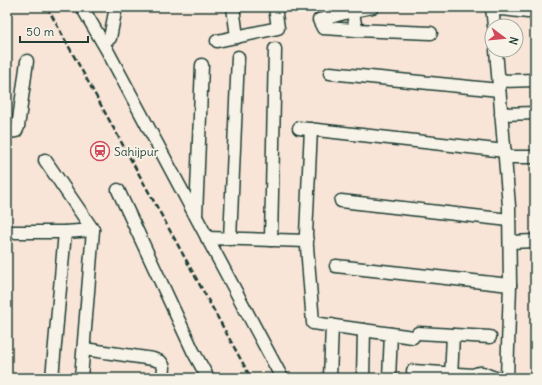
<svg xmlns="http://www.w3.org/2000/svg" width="542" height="385" viewBox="0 0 542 385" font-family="Delius,sans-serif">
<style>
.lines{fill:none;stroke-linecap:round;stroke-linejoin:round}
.minor-casing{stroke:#1f3d34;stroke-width:15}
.minor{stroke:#f7f3e8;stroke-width:12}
.rail{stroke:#1f3d34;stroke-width:2.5;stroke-dasharray:6 3;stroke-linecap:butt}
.labels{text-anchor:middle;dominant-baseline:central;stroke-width:3.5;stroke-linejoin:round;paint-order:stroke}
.poi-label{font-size:12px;fill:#1f3d34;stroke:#f7f3e8;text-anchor:start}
</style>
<rect width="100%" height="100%" fill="#f8e5d7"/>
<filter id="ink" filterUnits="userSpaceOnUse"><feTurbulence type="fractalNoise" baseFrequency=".025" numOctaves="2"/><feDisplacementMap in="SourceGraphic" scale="8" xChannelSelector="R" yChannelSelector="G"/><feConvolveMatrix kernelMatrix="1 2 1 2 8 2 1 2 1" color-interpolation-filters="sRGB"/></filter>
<g filter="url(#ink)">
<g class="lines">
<g class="minor-casing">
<g id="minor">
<path d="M82 7 107 50 282 378"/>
<path d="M233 7 237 37"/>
<path d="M352 7 356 30 431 33"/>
<path d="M492 7 494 26"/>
<path d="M492 10 502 9 528 12"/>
<path d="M356 30 323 28 319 20 352 11 373 7"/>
<path d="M110 38 116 7"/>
<path d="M217 41 278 28 275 7"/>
<path d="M496 50 509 206 510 285 507 378"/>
<path d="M330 73 499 90"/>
<path d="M499 81 535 80"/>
<path d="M501 114 535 113"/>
<path d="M299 128 505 151"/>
<path d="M311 129 306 234 313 323 413 337"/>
<path d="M7 132 16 131 18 127 27 61"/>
<path d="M505 157H535"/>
<path d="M118 190 193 351 208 378"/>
<path d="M341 201 509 220"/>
<path d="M196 216 202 65"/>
<path d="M7 232H65L93 230 45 160"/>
<path d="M207 238 307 241"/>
<path d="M230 239 238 57"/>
<path d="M271 240 275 49"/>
<path d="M510 242 535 241"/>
<path d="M336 266 510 285"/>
<path d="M418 333 490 337"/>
<path d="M84 349 153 359 161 362 164 367 163 378"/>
<path d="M413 371 473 375C484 370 484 375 493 377 496 379 503 378 507 378"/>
<path d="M52 378 65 232"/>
<path d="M81 378 93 230"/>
<path d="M330 378 332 325"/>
<path d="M363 378 364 330"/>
<path d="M389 378 391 334"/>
<path d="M451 378 453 335"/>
</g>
</g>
<use href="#minor" class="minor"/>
<path class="rail" d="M47 7 251 378"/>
</g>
</g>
<defs>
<g id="station-ring" transform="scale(1)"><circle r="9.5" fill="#f7f3e8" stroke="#d1495b" stroke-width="1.5"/><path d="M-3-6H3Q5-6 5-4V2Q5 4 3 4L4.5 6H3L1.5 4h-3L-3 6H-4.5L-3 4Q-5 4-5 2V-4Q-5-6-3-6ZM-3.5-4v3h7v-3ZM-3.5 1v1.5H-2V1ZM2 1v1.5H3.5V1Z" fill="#d1495b"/></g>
</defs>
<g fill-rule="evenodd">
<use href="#station-ring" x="100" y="151"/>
</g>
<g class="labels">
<g class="poi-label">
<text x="114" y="151">Sahijpur</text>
</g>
</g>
<rect width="542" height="385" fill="none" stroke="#f7f3e8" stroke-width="24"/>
<rect x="12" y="12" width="518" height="361" fill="none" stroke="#1f3d34" stroke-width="1.5" filter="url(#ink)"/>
<g transform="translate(504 38) rotate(106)"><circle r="19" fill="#f7f3e8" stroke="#a1aaa0"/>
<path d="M0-3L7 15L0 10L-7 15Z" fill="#d1495b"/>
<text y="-6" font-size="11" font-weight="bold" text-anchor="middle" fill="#1f3d34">N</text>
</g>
<path d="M20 36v6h68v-6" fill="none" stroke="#1f3d34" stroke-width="2"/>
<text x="26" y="36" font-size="12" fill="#1f3d34" stroke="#f7f3e8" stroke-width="3" paint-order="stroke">50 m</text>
</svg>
